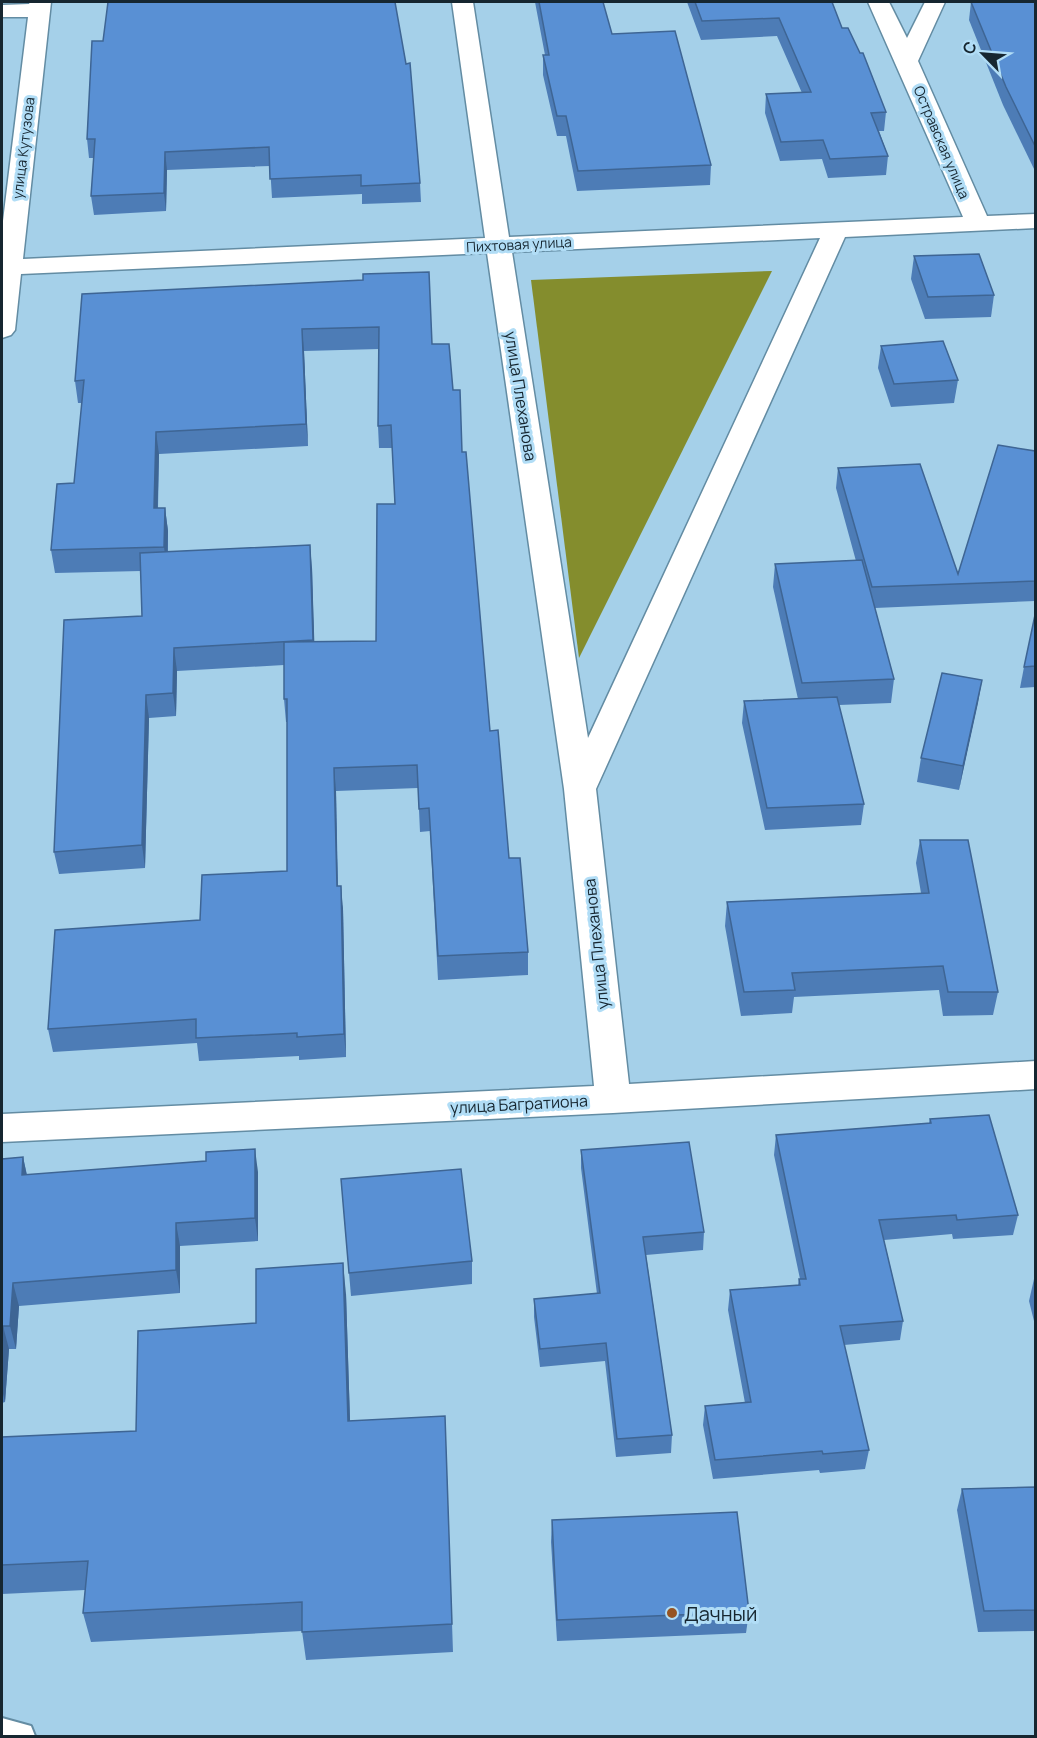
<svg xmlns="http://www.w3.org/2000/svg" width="1037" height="1738" viewBox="0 0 1037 1738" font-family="Manrope,sans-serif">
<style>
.forest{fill:#848d2d}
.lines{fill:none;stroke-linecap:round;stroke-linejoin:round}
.service-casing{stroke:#638ca3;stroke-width:4}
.minor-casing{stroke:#638ca3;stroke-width:3}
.service{fill:#fff;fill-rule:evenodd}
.minor{fill:#fff;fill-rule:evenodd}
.wall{fill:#4d7cb6;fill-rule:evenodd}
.shaded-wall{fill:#3e6594}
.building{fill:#5990d4;stroke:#3e6594;stroke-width:1.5}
.poi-dot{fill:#965422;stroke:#b1ddf6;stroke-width:2}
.labels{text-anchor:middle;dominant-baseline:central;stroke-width:6;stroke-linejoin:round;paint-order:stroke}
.far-street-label{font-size:14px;fill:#162630;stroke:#b1ddf6}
.street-label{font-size:16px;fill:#162630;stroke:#b1ddf6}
.near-poi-label{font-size:20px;fill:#162630;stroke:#b1ddf6;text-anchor:start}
</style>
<rect width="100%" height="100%" fill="#a5d0e9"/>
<path class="forest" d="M772 271 579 658 531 280Z"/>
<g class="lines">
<g class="service-casing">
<path id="service" d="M2 1718 31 1726 35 1736H2Z"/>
</g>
<g class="minor-casing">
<path id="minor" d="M30 2H51L23 259 485 238 452 2H473L509 237 963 217 868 2H889L907 38 925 2H945L918 61 987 216 1036 214V228L845 237 596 789 629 1084 1036 1061V1089L613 1113 2 1142V1114L594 1086 564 789 487 253 21 274 15 330 11 335 2 338V229L28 17H2V5L29 4ZM820 238 588 738 512 252Z"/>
</g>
<use href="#service" class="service"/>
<use href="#minor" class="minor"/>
</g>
<g class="wall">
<path d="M535 2H603L612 34 711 165 710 185 577 191 566 136H557L543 75V55H545Z"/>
<path d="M687 2H832L842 28 886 112 884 131H879L888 156 886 175 828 178 822 159 780 161 765 113 766 94 802 93 777 36 701 40Z"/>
<path d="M971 2H1035V171L1003 105 969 20Z"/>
<path d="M92 41 420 183 421 202 362 204V194L272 198 270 166 167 170 166 211 94 215 91 196 94 158H89L87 139Z"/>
<path d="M914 256 994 295 991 317 925 319 911 279Z"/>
<path d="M363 280 432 344 453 390 462 452 490 731 509 858 528 952V975L438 980 430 831 420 832 418 788 336 791 338 886 343 909 346 1057 299 1060V1056L199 1061 197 1043 53 1052 48 1029 200 920 287 871V722H286L284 699V665L177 671 176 716 149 718 145 868 59 874 54 852 142 616 141 571 55 573 51 550 74 483 82 403H78L75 381ZM379 349 378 426 379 448H392L395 504 376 641H314L312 568 168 552V531L165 508H158L159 454 308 446 304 351Z"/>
<path d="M881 346 958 380 954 403 891 407 878 368Z"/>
<path d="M1035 451V601L875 608 894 679 891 703 839 705 864 804 861 825 765 830 742 723 744 701 798 699 773 587 775 564 856 561 836 488 838 468 958 574Z"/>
<path d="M1035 615V687L1020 688 1024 667Z"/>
<path d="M982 680 959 790 917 782 921 758Z"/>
<path d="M920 840 998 992 993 1015 943 1016 939 990 794 997 792 1013 741 1016 725 926 727 902 921 893 916 863Z"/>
<path d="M930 1119 1018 1215 1013 1235 953 1239 952 1234 884 1240 903 1321 900 1340 844 1345 869 1450 865 1469 820 1473 819 1470 713 1479 703 1425 705 1406 745 1403 728 1310 730 1290 798 1285 799 1279H800L774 1155 776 1135 929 1123Z"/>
<path d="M581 1150 704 1232 703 1250 646 1255 672 1435 671 1453 616 1457 605 1361 540 1367 534 1317V1299L597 1294 581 1168Z"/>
<path d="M23 1157 27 1175 258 1172V1241L180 1246V1293L19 1306 16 1349H9L5 1402 2 1403V1159Z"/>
<path d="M341 1179 472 1261V1284L351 1296Z"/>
<path d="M1034 1279H1035V1325L1029 1301Z"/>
<path d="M346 1294 350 1421 445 1416 453 1652 306 1660 302 1631 91 1642 83 1613 85 1590 2 1594V1437L136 1431 256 1323Z"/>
<path d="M1035 1487V1631L978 1632 957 1510 962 1489Z"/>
<path d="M552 1520 749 1612 746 1633 557 1641 551 1542Z"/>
</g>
<g class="shaded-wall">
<path d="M165 152 167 170 166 211 164 193Z"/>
<path d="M302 329 304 351 308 446 306 424Z"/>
<path d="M156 432 159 454 157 531 154 508Z"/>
<path d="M165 508 168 531 167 570 164 547Z"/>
<path d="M310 545 312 568 315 663 313 640Z"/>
<path d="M174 648 177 671 176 716 173 693Z"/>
<path d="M982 680 978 703 959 790 963 766Z"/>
<path d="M146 695 149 718 145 868 142 845Z"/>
<path d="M334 768 336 791 338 909 337 886Z"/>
<path d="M341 886 343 909 346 1057 344 1034Z"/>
<path d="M255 1149 258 1172V1241L255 1218Z"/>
<path d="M23 1157 28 1181 22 1175Z"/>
<path d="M176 1223 180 1246V1293L176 1270Z"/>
<path d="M343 1263 346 1294 351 1451 348 1421Z"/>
<path d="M13 1283 19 1306 16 1349 10 1326Z"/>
<path d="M3 1326 9 1349 5 1402 2 1390V1347Z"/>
</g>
<g class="building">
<path d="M108 2H395L406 64 410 63 420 183 361 186V175L270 179 269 147 165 152 164 193 91 196 95 139H87L92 41H103Z"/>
<path d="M539 2H603L612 34 675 31 711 165 578 171 566 116H557L543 55H549Z"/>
<path d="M695 2H832L842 28H848L860 53H863L886 112 871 113 888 156 830 159 823 140 781 142 766 94 811 92 779 18 702 21Z"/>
<path d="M971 2H1035V146L1006 87Z"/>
<path d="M979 254 994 295 928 297 914 256Z"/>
<path d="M429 272 432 344H449L453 390H460L462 452H466L490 731 498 730 509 858H520L528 952 438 956 429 808 419 809 417 765 334 768 337 886H341L344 1034 297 1037V1033L196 1038V1019L48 1029 55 930 200 920 202 875 287 871V699H284V642L376 641 377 504H395L391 425 378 426 379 327 302 329 306 424 156 432 154 508H165L164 547 51 550 57 484 74 483 84 380 75 381 82 294 363 280V274Z"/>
<path d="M943 341 958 380 894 384 881 346Z"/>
<path d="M998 445 1035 451V581L872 587 838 468 920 464 958 574Z"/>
<path d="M310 545 313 640 174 648 173 693 146 695 142 845 54 852 64 620 142 616 140 553Z"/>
<path d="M862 560 894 679 802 683 775 564Z"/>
<path d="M1035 615V666L1024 667Z"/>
<path d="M942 673 982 680 963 766 921 758Z"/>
<path d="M837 697 864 804 767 808 744 701Z"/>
<path d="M920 840H968L998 992H948L943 966 792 973 795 990 744 992 727 902 929 893Z"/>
<path d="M989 1115 1018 1215 957 1220 956 1215 879 1220 903 1321 840 1326 869 1450 823 1454 822 1451 715 1460 705 1406 751 1402 730 1290 800 1285 799 1279H806L776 1135 931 1123 930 1119Z"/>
<path d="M689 1142 704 1232 643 1237 672 1435 617 1439 606 1343 540 1349 534 1299 600 1293 581 1150Z"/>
<path d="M255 1149V1218L176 1223V1270L13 1283 10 1326H3L2 1347V1159L23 1157 22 1175 206 1161V1152Z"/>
<path d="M461 1169 472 1261 349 1273 341 1179Z"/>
<path d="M343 1263 348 1421 445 1416 452 1624 302 1632V1602L83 1613 88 1561 2 1565V1437L136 1431 138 1331 256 1323V1269Z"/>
<path d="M1035 1487V1610L984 1611 962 1489Z"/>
<path d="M737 1512 749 1612 557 1620 552 1520Z"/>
</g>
<circle class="poi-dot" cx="672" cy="1613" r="6"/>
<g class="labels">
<g class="far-street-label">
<text transform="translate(942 142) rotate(67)">Остравская улица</text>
<text transform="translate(23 148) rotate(-83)">улица Кутузова</text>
<text transform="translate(519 244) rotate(-3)">Пихтовая улица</text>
</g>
<g class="street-label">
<text transform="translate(521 396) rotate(81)">улица Плеханова</text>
<text transform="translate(596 944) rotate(-96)">улица Плеханова</text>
<text transform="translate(519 1104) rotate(-3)">улица Багратиона</text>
</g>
<g class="near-poi-label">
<text x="684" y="1613">Дачный</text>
</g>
</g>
<rect width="1037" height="1738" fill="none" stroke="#162630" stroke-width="6"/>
<g transform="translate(983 54) rotate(295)" stroke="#b1ddf6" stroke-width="4.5" paint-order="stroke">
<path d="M0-4.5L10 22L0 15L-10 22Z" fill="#162630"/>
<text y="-9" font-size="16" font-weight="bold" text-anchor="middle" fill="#162630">С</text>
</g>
</svg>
